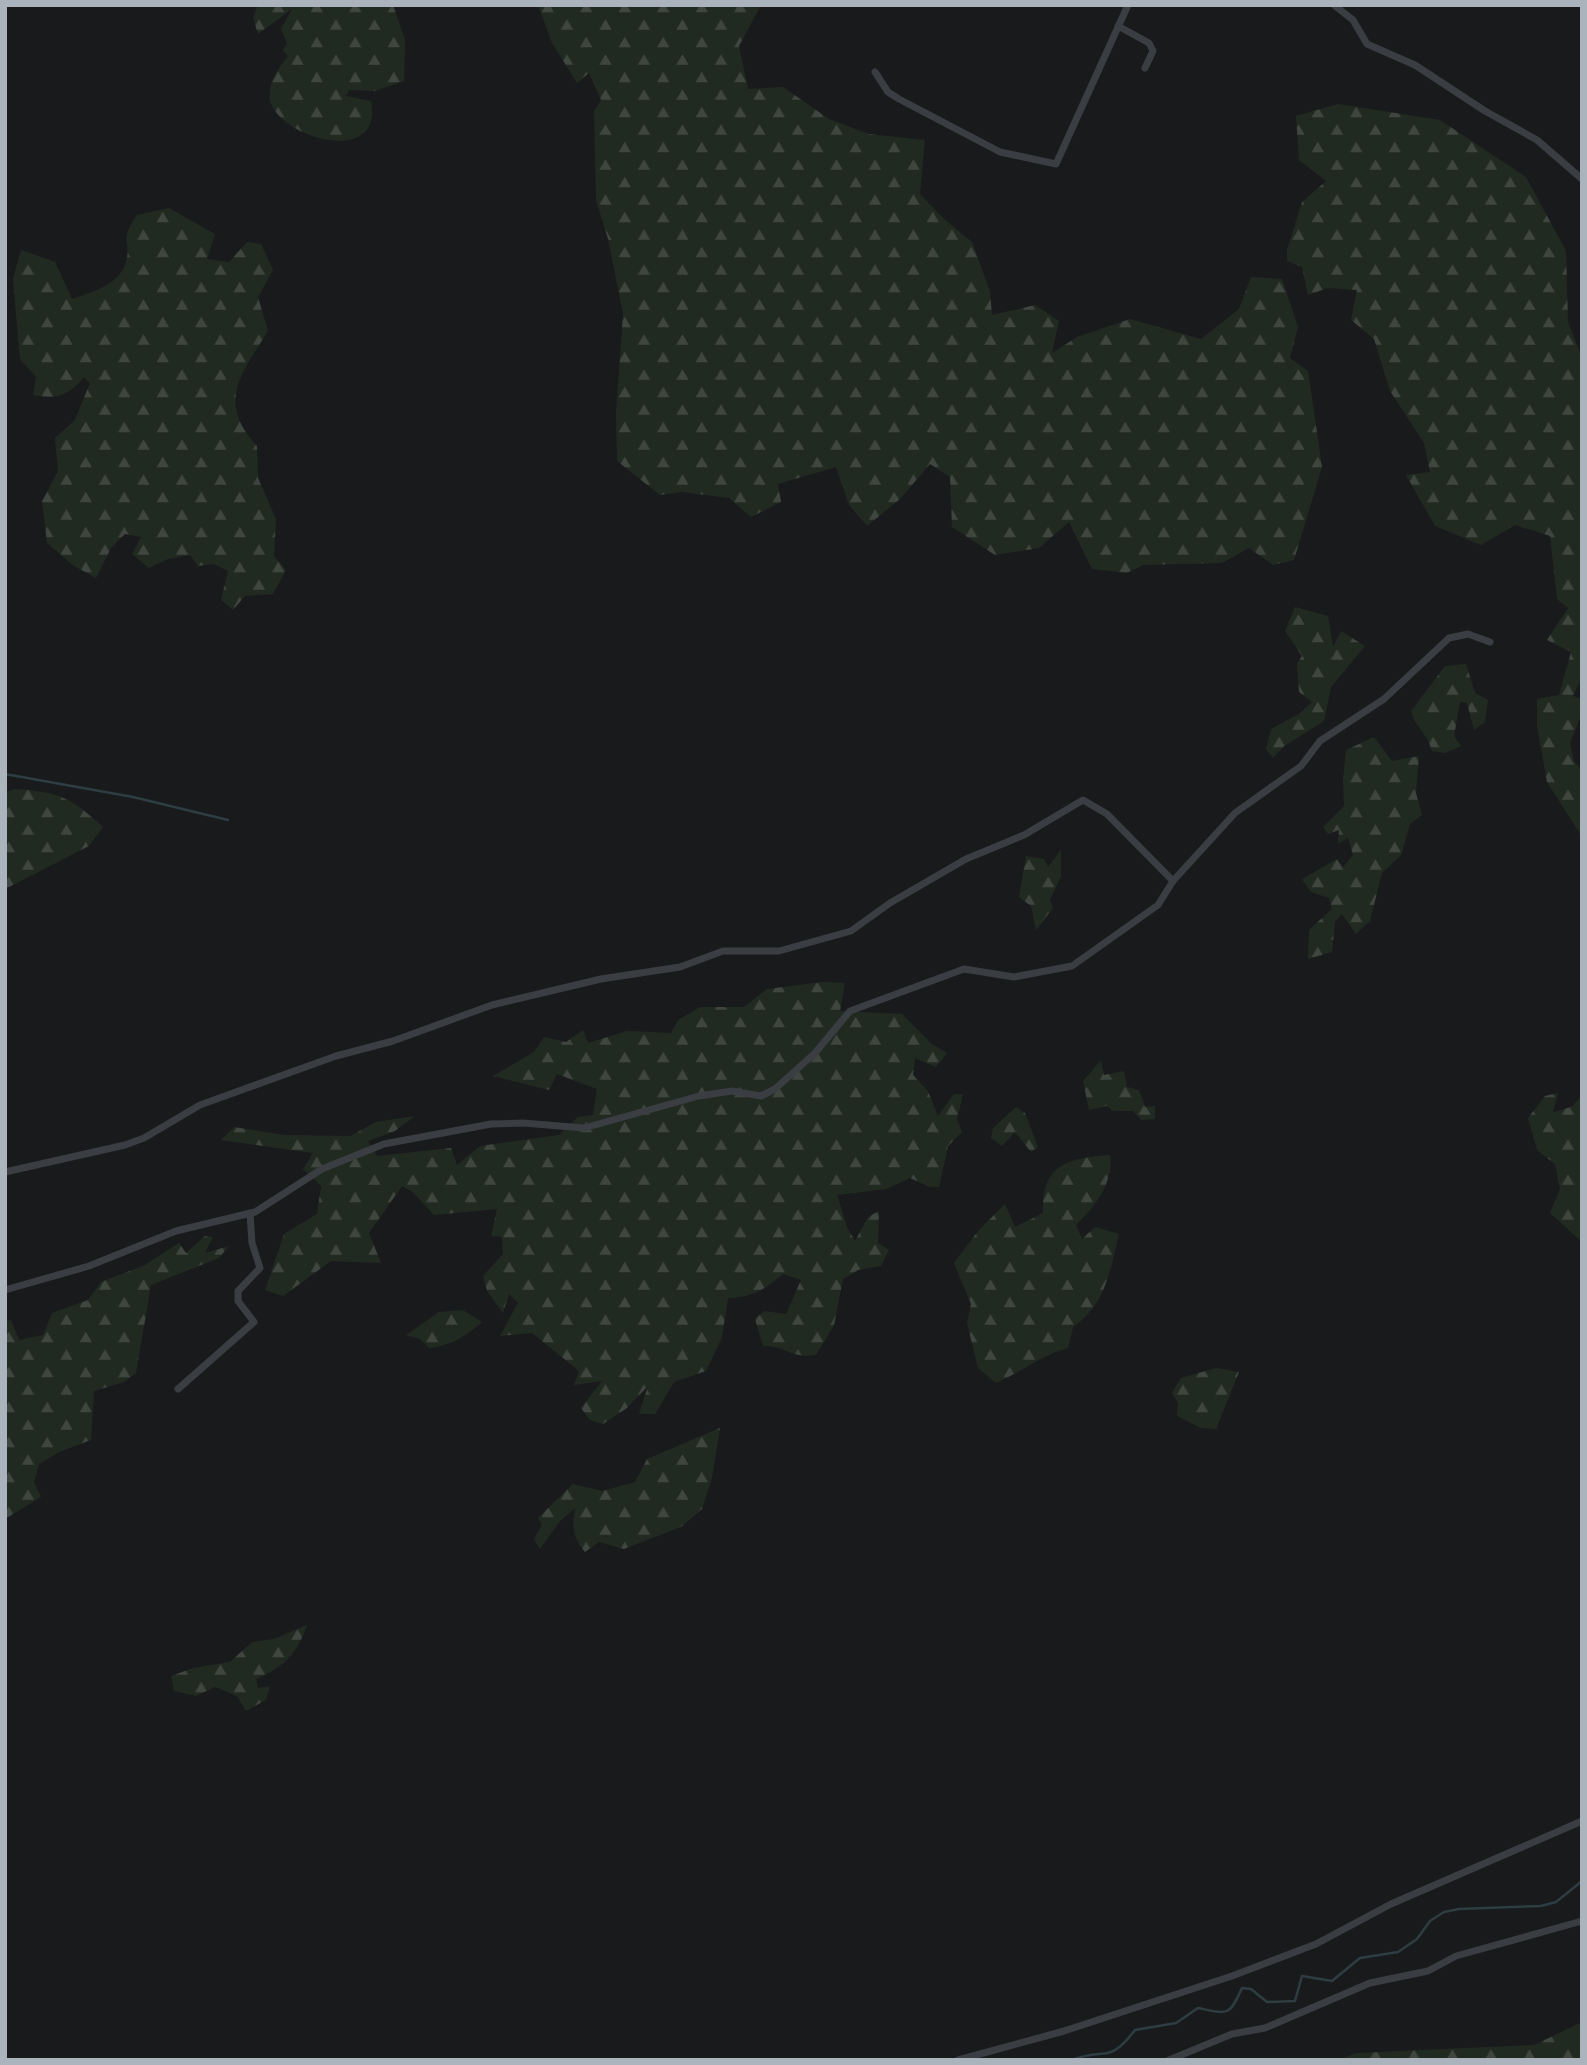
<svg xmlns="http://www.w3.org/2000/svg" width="1587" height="2065" viewBox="0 0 1587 2065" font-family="'Golos Text',sans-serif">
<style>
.forest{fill:url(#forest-firs)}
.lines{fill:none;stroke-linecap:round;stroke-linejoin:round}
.stream{stroke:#2e3d41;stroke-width:2.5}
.minor{stroke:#3a3d41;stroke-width:7}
</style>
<defs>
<pattern id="forest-firs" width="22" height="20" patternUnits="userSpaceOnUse" patternTransform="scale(1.75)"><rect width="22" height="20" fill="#212a21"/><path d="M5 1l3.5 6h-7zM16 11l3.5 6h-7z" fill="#3f463f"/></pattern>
</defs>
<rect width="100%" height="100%" fill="#191a1c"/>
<g class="forest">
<path d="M258 5H393L405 40 404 81 375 91 349 90 346 96 371 101C384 168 278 138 270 100 267 84 279 67 288 56L283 50 287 43 281 29 292 9 258 34 253 18Z"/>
<path d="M538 5H761L739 46 748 89 783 87 829 119 869 134 925 140 920 194 943 218 972 242 990 291 992 315 1035 305 1059 321 1052 353 1077 337 1130 319 1201 339 1239 309 1251 277 1282 279 1298 327 1290 358 1308 371 1322 467 1294 560 1273 565 1249 548 1222 563 1143 565 1127 573 1092 569 1069 522 1039 548 995 555 952 527 950 477 930 464 900 499 867 526 849 505 836 467 778 484 781 502 751 517 729 498 682 492 660 495 617 461 616 413 623 314 608 239 596 200 594 111 601 100 589 73 577 83 552 43Z"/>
<path d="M1338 104 1440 120 1526 177 1566 251 1568 322 1582 358V678L1573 696 1582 699V713L1570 743 1574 761 1582 771V837L1547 782 1537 726V699L1559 695 1571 652 1547 640 1568 608 1557 599 1550 536 1515 525 1481 545 1435 526 1406 475 1430 472 1424 443 1390 391 1374 339 1351 320 1357 290 1328 288 1308 295 1302 267 1287 261V250L1302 202 1326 181 1299 160 1296 116Z"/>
<path d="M169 208 215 234 207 259 229 262 247 242 261 244 273 270 258 297 268 331C241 375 216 401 257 446L258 478 276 519 274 556 286 570 273 594 245 596 233 610 221 600 228 571 214 564 198 566 190 555 168 559 149 568 132 554 141 537 125 534 111 548 96 578 74 566 47 543 42 501 58 471 55 438 75 420 90 383 84 377C67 397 58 399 33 395L36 377 20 359 13 279 21 250 55 262 72 299C91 292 119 286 126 262 132 239 118 243 137 215Z"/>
<path d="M1295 607 1328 616 1333 647 1341 631 1365 646 1331 687 1324 721 1283 747 1273 758 1266 749 1271 729 1299 714 1312 702 1299 692 1297 663 1302 656 1285 631Z"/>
<path d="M1466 664 1475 693 1488 700 1485 722 1474 730 1467 703 1460 702 1454 736 1461 746 1445 753 1432 751C1427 733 1415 726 1411 711L1445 666Z"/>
<path d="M1374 737 1392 761 1419 756 1416 793 1422 815 1410 824 1401 855 1382 873 1370 921 1356 934 1342 914 1335 922 1332 952 1308 959 1309 930 1332 909 1329 898 1311 892 1302 879 1337 859 1343 867 1353 855 1348 838 1338 844 1339 830 1328 834 1323 827 1344 806 1343 780 1346 750Z"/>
<path d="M16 789C60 792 71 798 103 827L89 846 5 889V792Z"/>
<path d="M1061 850V876L1050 900 1053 908 1036 930 1031 906 1019 897 1026 856 1044 859 1048 867Z"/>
<path d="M823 982 845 983 840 1011 902 1014 932 1044 947 1053 936 1067 915 1058 913 1075 928 1091 938 1116 954 1094H963L957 1119 962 1132 948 1146 939 1187H930L910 1178 886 1189 837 1195 847 1227 855 1241 868 1217 879 1211 878 1243 889 1250 881 1266 858 1270 843 1279 834 1325 816 1355C791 1359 787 1346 763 1346L755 1319 764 1311 786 1314 801 1280 783 1274C766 1289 751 1298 728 1298L722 1337 706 1371 674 1382 655 1414H639L648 1386 627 1408 603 1424 590 1420 581 1408 602 1381 574 1385 579 1371 532 1333 500 1336 518 1303 509 1294 503 1313 487 1291 483 1276 503 1254 502 1237 491 1236 497 1209 434 1215 413 1192 402 1186 369 1233 381 1263 331 1261 283 1296 265 1290 284 1234 317 1214 321 1186 303 1169 313 1153 221 1140 234 1127 284 1135 350 1136 376 1122 415 1116 395 1131 368 1141 377 1156 451 1148 457 1165 480 1146 559 1135 578 1117 593 1115 597 1089 557 1074 549 1090 493 1076 534 1052 544 1037 566 1042 583 1030 588 1043 627 1031 671 1033 678 1020 700 1007H744L767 989Z"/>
<path d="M1101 1060 1104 1075 1124 1071 1127 1087 1139 1090 1145 1107 1155 1106V1119L1141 1120 1133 1111H1113L1107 1106 1089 1110 1083 1081Z"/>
<path d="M1558 1093 1553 1112 1571 1107 1582 1096V1242L1550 1213 1560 1189 1555 1164 1537 1150 1528 1118 1545 1096Z"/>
<path d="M1016 1107 1025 1113 1038 1147 1031 1152 1015 1132 1002 1146 991 1138 993 1128Z"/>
<path d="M1110 1155C1114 1182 1095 1207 1076 1225L1082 1239 1095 1227 1119 1234C1110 1270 1106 1305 1073 1327L1068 1348C1041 1355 1022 1372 996 1383L978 1368 967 1323 971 1304 954 1263 978 1231 1005 1204 1015 1227 1043 1213C1041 1165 1067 1158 1110 1155Z"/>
<path d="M205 1236 213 1237 205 1253 229 1246 219 1258 151 1285 136 1373 124 1382 94 1391 91 1440 59 1452 39 1464 34 1482 41 1497 5 1519V1321L11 1320 19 1340 43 1335 52 1313 88 1300 101 1282 145 1265 179 1243 186 1253Z"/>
<path d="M463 1310 482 1322C465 1337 452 1345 429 1348L420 1339 406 1335 439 1312Z"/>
<path d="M1216 1368 1239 1372 1216 1429 1201 1428 1177 1416 1178 1403 1172 1393 1181 1378Z"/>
<path d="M720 1428 712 1478 702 1509 681 1527 624 1549 599 1542 585 1552C572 1537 572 1526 575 1508L560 1521 540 1549 534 1539 542 1525 538 1518 573 1484 602 1491 635 1482 647 1459Z"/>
<path d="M307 1625C297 1654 284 1667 256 1679L258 1688 270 1686 266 1700 246 1711 237 1696 215 1687 196 1696 174 1691 171 1676 193 1668 230 1662 252 1642 274 1639Z"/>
<path d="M1582 2022V2060H1338L1357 2053 1534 2045Z"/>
</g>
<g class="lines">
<g class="stream">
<path d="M5 774 133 797 228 820"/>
<path d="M1072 2060C1107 2047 1108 2065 1135 2030L1176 2023 1198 2008C1228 2014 1229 2017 1242 1988L1251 1989 1267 2002 1295 2001 1302 1976 1332 1981 1360 1958 1398 1952 1417 1939 1430 1921 1444 1912 1459 1909 1541 1906 1556 1902 1582 1881"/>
</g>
<g class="minor">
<path d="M1334 5 1353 20 1367 44 1415 65 1485 111 1537 140 1582 179"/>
<path d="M1118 26 1149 43 1153 51 1145 68"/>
<path d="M875 72 888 92 899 99 1000 152 1056 164 1128 5"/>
<path d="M5 1172 125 1145 144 1138 200 1105 336 1056 393 1041 492 1005 601 979 680 967 723 951H779L851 931 890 903 966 859 1024 835 1083 800 1107 814 1173 881"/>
<path d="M5 1290 89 1266 176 1231 255 1212 322 1169 384 1144 491 1124 523 1123 584 1128 699 1096 732 1091 761 1096 775 1089 815 1053 850 1011 964 969 1014 977 1072 966 1158 905 1173 881 1235 813 1301 766 1320 741 1384 699 1449 638 1468 634 1490 642"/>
<path d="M178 1389 254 1322 238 1301V1291L260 1268 252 1243 250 1213"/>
<path d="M958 2060 1064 2031 1232 1976 1316 1944 1391 1904 1582 1821"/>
<path d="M1169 2060 1232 2034 1265 2028 1370 1983 1428 1971 1456 1956 1582 1921"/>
</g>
</g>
<rect width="1587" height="2065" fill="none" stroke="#abb4bc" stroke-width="14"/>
</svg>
